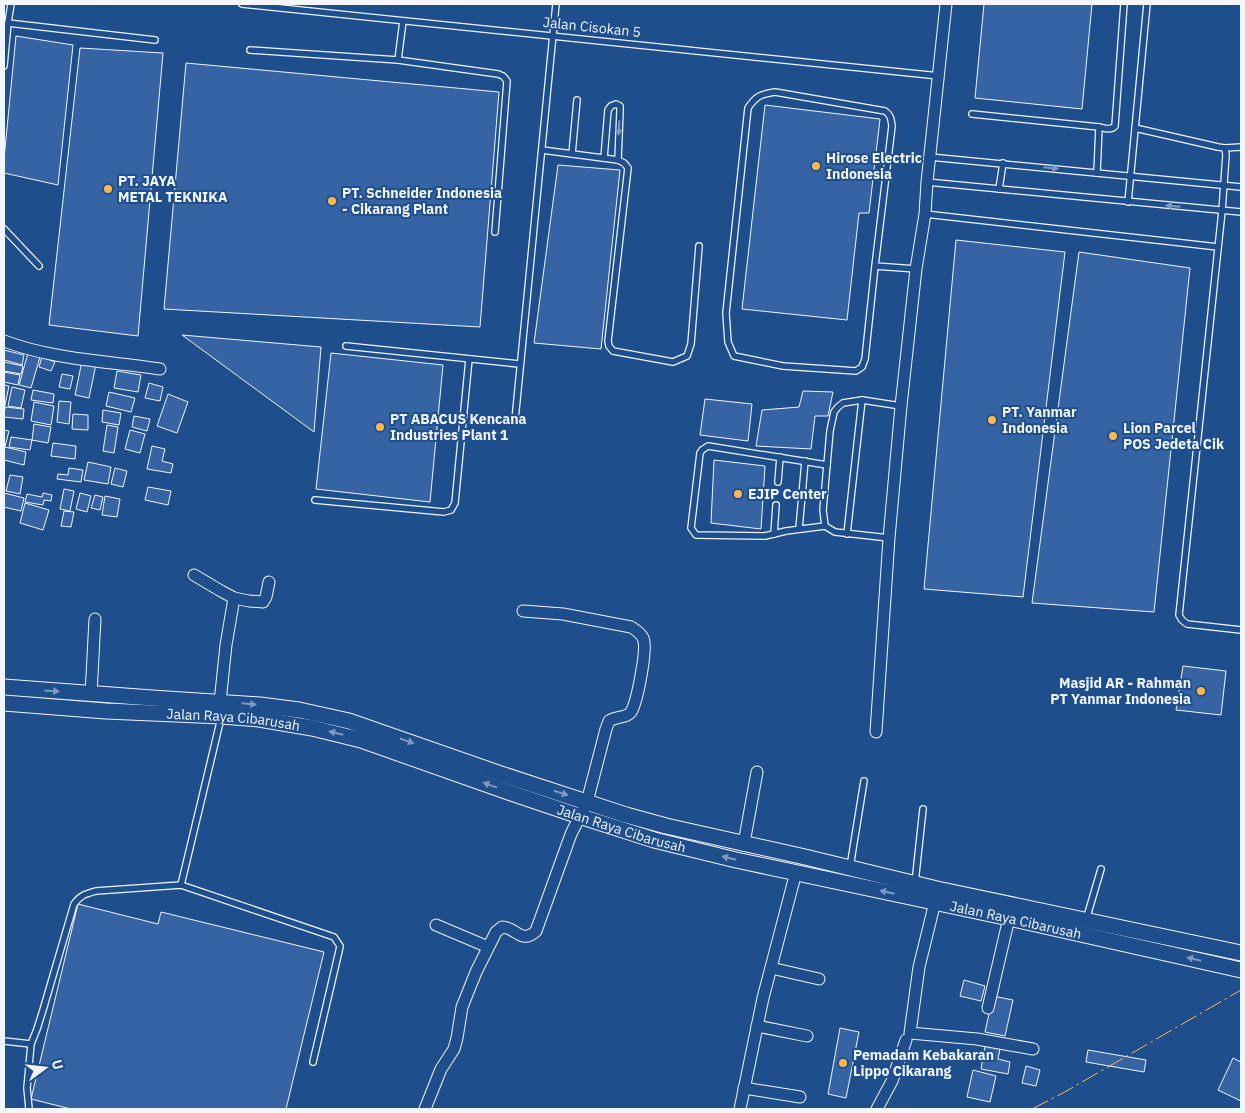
<svg xmlns="http://www.w3.org/2000/svg" width="1245" height="1113" viewBox="0 0 1245 1113" font-family="'IBM Plex Sans',sans-serif">
<style>
.building{fill:#3563a3;stroke:#f2f6ff}
.lines{fill:none;stroke-linecap:round;stroke-linejoin:round}
.lane-casing{stroke:#f2f6ff;stroke-width:8}
.street-casing{stroke:#f2f6ff;stroke-width:13}
.secondary-casing{stroke:#f2f6ff;stroke-width:17}
.lane{stroke:#1f4e8c;stroke-width:5.5}
.street{stroke:#1f4e8c;stroke-width:11}
.secondary{stroke:#1f4e8c;stroke-width:15}
.power{stroke:#ffb74d;stroke-width:1;stroke-dasharray:18 4 2.5 4;stroke-linecap:butt}
.oneway{fill:#7e9ac0}
.poi-dot{fill:#ffb74d;stroke:#1f4e8c;stroke-width:2}
.labels{text-anchor:middle;dominant-baseline:central;stroke-width:4;stroke-linejoin:round;paint-order:stroke}
.street-label{font-size:14px;fill:#f2f6ff;stroke:#1f4e8c}
.poi-label{font-size:14px;font-weight:bold;fill:#f2f6ff;stroke:#1f4e8c;text-anchor:start}
</style>
<rect width="100%" height="100%" fill="#1f4e8c"/>
<g class="building">
<path d="M984 4H1092L1082 109 975 98Z"/>
<path d="M16 36 73 45 58 185 4 173V159Z"/>
<path d="M80 48 163 53 138 336 49 325Z"/>
<path d="M186 63 499 92 480 327 164 309Z"/>
<path d="M765 105 880 119 869 213H859L847 320 742 309Z"/>
<path d="M558 165 620 170 601 349 534 343Z"/>
<path d="M956 240 1065 252 1023 597 924 589Z"/>
<path d="M1079 252 1190 268 1154 612 1032 603Z"/>
<path d="M182 335 321 347 314 432Z"/>
<path d="M4 350 24 355 22 365 4 360Z"/>
<path d="M28 353 40 357 31 388 19 385Z"/>
<path d="M331 353 443 365 430 502 316 489Z"/>
<path d="M42 357 55 362 51 371 39 367Z"/>
<path d="M82 361 96 364 89 398 75 395Z"/>
<path d="M4 362 23 366 21 374 4 371Z"/>
<path d="M117 371 141 375 138 392 114 388Z"/>
<path d="M4 372 20 375 18 385 4 382Z"/>
<path d="M62 374 73 376 70 389 59 387Z"/>
<path d="M149 383 163 387 160 401 145 398Z"/>
<path d="M4 385 9 386 4 410Z"/>
<path d="M12 387 25 390 21 408 8 406Z"/>
<path d="M33 390 54 394 53 403 31 400Z"/>
<path d="M803 391 833 392 828 416H815L811 449 756 446 762 410 799 407Z"/>
<path d="M109 392 135 398 131 412 106 406Z"/>
<path d="M168 394 188 402 177 433 157 426Z"/>
<path d="M705 399 752 404 748 441 700 435Z"/>
<path d="M59 401 71 402 69 424 57 422Z"/>
<path d="M34 402 54 406 51 425 31 421Z"/>
<path d="M5 407 24 409 23 419 4 417Z"/>
<path d="M103 410 121 413 119 425 102 422Z"/>
<path d="M73 414 88 415V430L72 429Z"/>
<path d="M134 416 150 419 147 431 132 427Z"/>
<path d="M34 424 51 427 48 443 32 440Z"/>
<path d="M107 425 118 427 114 453 103 451Z"/>
<path d="M4 430 9 431 5 447 26 452 24 465 4 460Z"/>
<path d="M130 430 145 434 140 453 125 449Z"/>
<path d="M11 437 32 440 30 450 9 447Z"/>
<path d="M53 443 76 446 75 459 51 456Z"/>
<path d="M152 446 165 449 162 461 173 464 171 473 147 469Z"/>
<path d="M714 460 765 466 761 529 711 523Z"/>
<path d="M88 462 111 467 108 484 84 480Z"/>
<path d="M69 468 83 470 81 482 57 479 58 474 68 475Z"/>
<path d="M115 468 127 471 123 487 111 484Z"/>
<path d="M10 475 23 477 20 494 6 491Z"/>
<path d="M148 487 171 491 168 505 145 500Z"/>
<path d="M64 489 74 491 70 511 60 509Z"/>
<path d="M4 493 24 498 21 511 4 507Z"/>
<path d="M43 493 52 495 51 501 44 500 43 505 25 502 27 494 42 497Z"/>
<path d="M80 493 91 496 87 512 76 509Z"/>
<path d="M95 495 103 497 100 510 91 508Z"/>
<path d="M105 496 120 499 117 517 102 515Z"/>
<path d="M25 503 49 510 43 530 20 523Z"/>
<path d="M64 511 74 512 71 527 61 526Z"/>
<path d="M1183 666 1226 671 1221 715 1176 710Z"/>
<path d="M78 904 158 924 161 912 324 952 286 1109H71L31 1099Z"/>
<path d="M964 980 985 986 981 1001 960 996Z"/>
<path d="M993 996 1013 1000 1005 1036 985 1032Z"/>
<path d="M840 1028 859 1032 846 1098 828 1094Z"/>
<path d="M985 1046 1000 1049 998 1059 1010 1062 1008 1074 981 1069Z"/>
<path d="M1088 1050 1146 1060 1144 1072 1086 1062Z"/>
<path d="M1233 1058 1241 1062V1101L1218 1090Z"/>
<path d="M1026 1066 1040 1070 1036 1086 1022 1083Z"/>
<path d="M973 1070 996 1076 990 1102 967 1097Z"/>
</g>
<g class="lines">
<g class="lane-casing">
<g id="lane">
<path d="M242 4 939 76"/>
<path d="M8 23 155 40"/>
<path d="M250 50 398 60 403 21"/>
<path d="M398 60 498 74 503 76 507 81 495 232"/>
<path d="M4 66 8 23 11 4"/>
<path d="M972 114 1099 127"/>
<path d="M1135 128 1218 147 1225 148 1226 155 1222 211 1179 615 1182 620 1187 624 1241 630"/>
<path d="M1225 148 1241 147"/>
<path d="M542 150 618 160 624 163 628 168 608 341 609 346 613 351 673 362 687 356 691 344 699 246"/>
<path d="M572 154 577 100"/>
<path d="M930 157 1241 187"/>
<path d="M604 158 608 110 611 106 616 104 620 106V111L618 160"/>
<path d="M1097 173 1099 127C1104 128 1111 131 1115 126L1124 4"/>
<path d="M927 182 1241 212"/>
<path d="M999 189 1003 163"/>
<path d="M1128 202 1147 4"/>
<path d="M925 214 1218 247"/>
<path d="M4 229 39 266"/>
<path d="M875 266 865 359 862 367 856 371 783 366 734 356 728 342 726 313 748 108C756 96 761 94 775 92L885 111C891 115 891 119 892 126L875 266 916 269"/>
<path d="M346 346 519 364"/>
<path d="M515 420 556 4"/>
<path d="M778 482 780 457"/>
<path d="M315 500 444 512 451 510 455 503 469 359"/>
<path d="M825 526 786 531 765 536 696 535 691 528 700 453 702 450 708 446 827 465"/>
<path d="M799 529 805 461"/>
<path d="M774 534 776 505"/>
<path d="M847 534 862 400"/>
<path d="M889 538 835 532 825 526 823 510 830 431 834 412 838 407 843 403 862 400 901 406"/>
<path d="M850 867 864 781"/>
<path d="M915 883 923 809"/>
<path d="M181 885 221 718"/>
<path d="M1086 920 1101 869"/>
<path d="M4 1041 31 1044 37 1029 43 1010 74 904C81 895 85 894 96 891L181 885 334 937 340 946 339 951 313 1062"/>
<path d="M29 1109 27 1088 31 1044"/>
</g>
</g>
<g class="street-casing">
<g id="street">
<path d="M4 341C55 360 107 361 160 369"/>
<path d="M194 575 221 591 234 598"/>
<path d="M91 694 95 619"/>
<path d="M220 702 226 645 234 598 249 601 263 602 266 597 269 582"/>
<path d="M876 732 889 538 901 406 916 269 925 214 927 182 946 4"/>
<path d="M744 843 757 772"/>
<path d="M935 902 919 967 910 1033 977 1039 1033 1049"/>
<path d="M436 925 488 947"/>
<path d="M771 968 819 979"/>
<path d="M988 1008 1009 918"/>
<path d="M757 1026 807 1036"/>
<path d="M744 1088 800 1097"/>
<path d="M425 1109 441 1069 454 1049 457 1038 462 1007 476 972 496 932 502 927C516 927 521 945 536 931L571 834 587 802 606 729 609 721C617 716 627 718 631 712 637 702 648 648 643 638 641 634 636 630 631 627L563 614 523 611"/>
<path d="M740 1109 763 998 796 872"/>
<path d="M877 1109 892 1081 906 1040"/>
</g>
</g>
<g class="secondary-casing">
<g id="secondary">
<path d="M4 687 152 698 260 705 299 710 349 721 501 774 626 815 666 826 805 857 937 889 1241 953"/>
<path id="s1" d="M4 703 106 711 221 716 259 719 312 728 361 740 511 793 579 816 654 840 736 860 1009 918 1241 970"/>
</g>
</g>
<use href="#lane" class="lane"/>
<use href="#street" class="street"/>
<use href="#secondary" class="secondary"/>
<path class="power" d="M1032 1109 1063 1093 1241 990"/>
</g>
<defs><path id="oneway-solid" d="M-6-.8H1V-3.2L6.5 0L1 3.2V.8H-6Z" transform="scale(1.25)"/></defs>
<g class="oneway">
<use href="#oneway-solid" transform="translate(619 128) rotate(93)"/>
<use href="#oneway-solid" transform="translate(1051 168) rotate(6)"/>
<use href="#oneway-solid" transform="translate(1173 206) rotate(-175)"/>
<use href="#oneway-solid" transform="translate(52 691) rotate(4)"/>
<use href="#oneway-solid" transform="translate(249 704) rotate(5)"/>
<use href="#oneway-solid" transform="translate(336 733) rotate(-166)"/>
<use href="#oneway-solid" transform="translate(407 741) rotate(19)"/>
<use href="#oneway-solid" transform="translate(490 785) rotate(-160)"/>
<use href="#oneway-solid" transform="translate(561 793) rotate(18)"/>
<use href="#oneway-solid" transform="translate(729 858) rotate(-166)"/>
<use href="#oneway-solid" transform="translate(887 892) rotate(-167)"/>
<use href="#oneway-solid" transform="translate(1194 959) rotate(-167)"/>
</g>
<g class="poi-dot">
<circle cx="816" cy="166" r="5"/>
<circle cx="108" cy="189" r="5"/>
<circle cx="332" cy="201" r="5"/>
<circle cx="992" cy="420" r="5"/>
<circle cx="380" cy="427" r="5"/>
<circle cx="1113" cy="436" r="5"/>
<circle cx="738" cy="494" r="5"/>
<circle cx="1201" cy="691" r="5"/>
<circle cx="843" cy="1063" r="5"/>
</g>
<g class="labels">
<g class="street-label">
<text transform="translate(592 27) rotate(6)">Jalan Cisokan 5</text>
<text stroke="none"><textPath href="#s1" startOffset="230">Jalan Raya Cibarusah</textPath></text>
<text stroke="none"><textPath href="#s1" startOffset="635">Jalan Raya Cibarusah</textPath></text>
<text stroke="none"><textPath href="#s1" startOffset="1040">Jalan Raya Cibarusah</textPath></text>
</g>
<g class="poi-label">
<text x="826" y="158">Hirose Electric<tspan x="826" dy="16">Indonesia</tspan></text>
<text x="118" y="181">PT. JAYA<tspan x="118" dy="16">METAL TEKNIKA</tspan></text>
<text x="342" y="193">PT. Schneider Indonesia<tspan x="342" dy="16">- Cikarang Plant</tspan></text>
<text x="1002" y="412">PT. Yanmar<tspan x="1002" dy="16">Indonesia</tspan></text>
<text x="390" y="419">PT ABACUS Kencana<tspan x="390" dy="16">Industries Plant 1</tspan></text>
<text x="1123" y="428">Lion Parcel<tspan x="1123" dy="16">POS Jedeta Cik</tspan></text>
<text x="748" y="494">EJIP Center</text>
<text x="1191" y="683" text-anchor="end">Masjid AR - Rahman<tspan x="1191" dy="16">PT Yanmar Indonesia</tspan></text>
<text x="853" y="1055">Pemadam Kebakaran<tspan x="853" dy="16">Lippo Cikarang</tspan></text>
</g>
</g>
<rect width="1245" height="1113" fill="none" stroke="#f2f6ff" stroke-width="10"/>
<g transform="translate(45 1068) rotate(75)" stroke="#1f4e8c" stroke-width="4" paint-order="stroke">
<path d="M0-4L9 19L0 12L-9 19Z" fill="#f2f6ff"/>
<text y="-8" font-size="14" font-weight="bold" text-anchor="middle" fill="#f2f6ff">U</text>
</g>
</svg>
